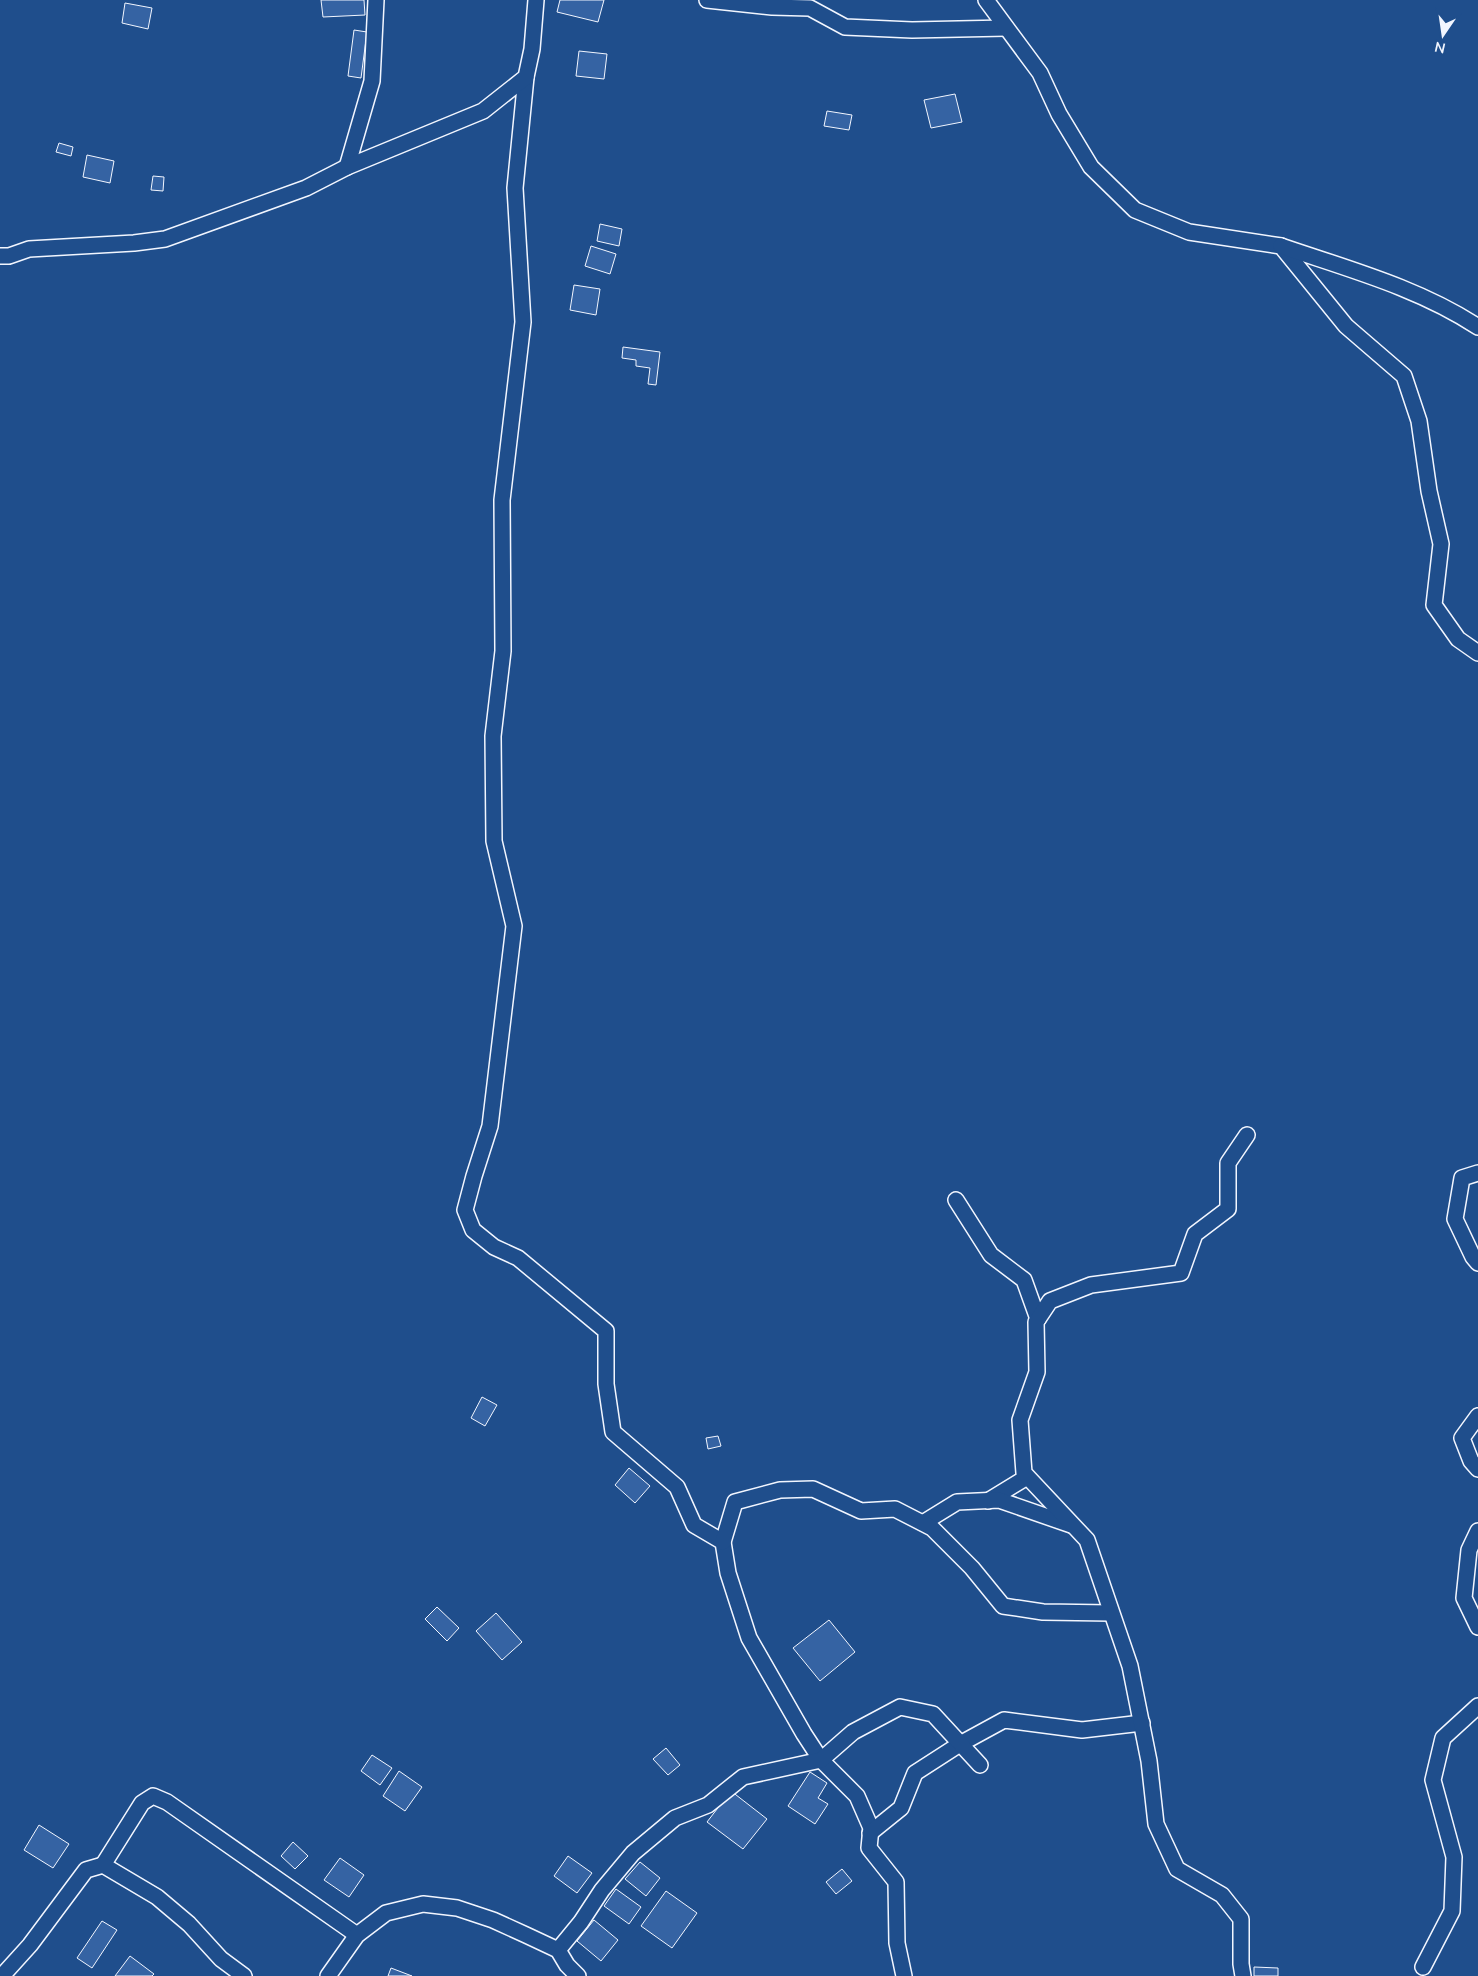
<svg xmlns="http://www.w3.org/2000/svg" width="1478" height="1976" viewBox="0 0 1478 1976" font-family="Mulish,sans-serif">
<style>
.building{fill:#3563a3;stroke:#f2f6ff}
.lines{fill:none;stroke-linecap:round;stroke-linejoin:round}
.minor-casing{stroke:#f2f6ff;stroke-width:18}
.minor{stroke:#1f4e8c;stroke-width:15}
</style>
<rect width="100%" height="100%" fill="#1f4e8c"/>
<g class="building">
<path d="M321 0H364L365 15 323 17Z"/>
<path d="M560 0H604L598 22 557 12Z"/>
<path d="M125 3 152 8 148 29 122 23Z"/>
<path d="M354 30 367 32 361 78 348 76Z"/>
<path d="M579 51 607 54 604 79 576 76Z"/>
<path d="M955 94 962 122 931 128 924 100Z"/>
<path d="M827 111 852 115 849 130 824 126Z"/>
<path d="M59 143 73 147 71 156 56 152Z"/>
<path d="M87 155 114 161 110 183 83 177Z"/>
<path d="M153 176 164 177 163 191 151 190Z"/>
<path d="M600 224 622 229 619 246 597 241Z"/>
<path d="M591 246 616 254 610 274 585 266Z"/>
<path d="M574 285 600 289 596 315 570 310Z"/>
<path d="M623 347 660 352 656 385 648 384 650 368 636 366V360L622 358Z"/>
<path d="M482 1397 497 1405 485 1426 471 1418Z"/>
<path d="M718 1436 721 1446 708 1449 706 1438Z"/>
<path d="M629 1468 650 1486 635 1503 615 1485Z"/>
<path d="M437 1607 459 1628 447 1641 425 1619Z"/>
<path d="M496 1613 522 1642 502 1660 476 1631Z"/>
<path d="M829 1620 855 1652 820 1681 793 1648Z"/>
<path d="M666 1748 680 1765 668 1775 653 1759Z"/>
<path d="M372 1755 392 1768 380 1785 361 1771Z"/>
<path d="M399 1771 422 1787 405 1811 383 1796Z"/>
<path d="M810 1772 827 1783 818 1798 828 1804 815 1824 788 1806Z"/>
<path d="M731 1791 767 1819 743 1849 707 1822Z"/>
<path d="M39 1825 69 1844 53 1868 24 1850Z"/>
<path d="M293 1842 308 1856 295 1869 281 1856Z"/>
<path d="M568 1856 592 1873 577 1893 554 1876Z"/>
<path d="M340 1858 364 1875 349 1897 324 1880Z"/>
<path d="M640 1862 660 1878 646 1896 625 1879Z"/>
<path d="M842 1869 852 1881 836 1894 826 1882Z"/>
<path d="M616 1889 641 1907 629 1924 604 1906Z"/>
<path d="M666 1891 697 1913 672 1948 641 1926Z"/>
<path d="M594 1920 618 1940 601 1961 577 1941Z"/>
<path d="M102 1921 117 1930 92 1968 77 1958Z"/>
<path d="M130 1956 154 1974 152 1976H115Z"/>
<path d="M1254 1967 1278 1968V1976H1254Z"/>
<path d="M391 1968 412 1976H388Z"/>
</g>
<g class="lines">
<g class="minor-casing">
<g id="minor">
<path d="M707 0 772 7 810 8 845 27 912 30 1006 28"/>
<path d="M986 0 1040 73 1059 114 1091 167 1135 210 1189 232 1281 246 1346 326 1404 376 1419 421 1429 491 1441 544 1434 605 1458 639 1478 653"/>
<path d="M526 77 515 188 523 322 502 500 503 651 493 736 494 841 514 926 490 1126 474 1176 465 1210 473 1230 494 1247 518 1258 606 1331V1384L613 1432 677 1487 694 1525 723 1542 728 1573 749 1638 804 1734 821 1760 857 1796 871 1828 869 1848 896 1882 897 1943 904 1976"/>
<path d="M347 167 372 81 376 0"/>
<path d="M1281 246C1348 269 1419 288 1478 327"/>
<path d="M0 256H9L29 249 134 243 165 239 306 188 347 167 483 111 526 77 532 49 536 0"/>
<path d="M1478 1173 1462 1178 1455 1219 1473 1257 1478 1263"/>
<path d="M956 1200 991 1255 1024 1280 1038 1319"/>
<path d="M1478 1416 1462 1438 1471 1461 1478 1469"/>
<path d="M988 1501 1027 1477"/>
<path d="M923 1523 957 1502 999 1500 1071 1525"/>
<path d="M1478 1531 1469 1550 1464 1598 1478 1627"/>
<path d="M723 1542 735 1502 780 1490 813 1489 861 1511 895 1509 932 1528 972 1568 1003 1606 1043 1612 1111 1613"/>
<path d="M870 1833 901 1808 915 1773 960 1744 1004 1720 1082 1730 1142 1723"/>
<path d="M103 1865 142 1803 153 1796 167 1802 357 1935"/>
<path d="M558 1950 581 1922 602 1890 633 1853 675 1818 708 1805 743 1777 821 1760 853 1732 900 1707 933 1714 980 1765"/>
<path d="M1423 1967 1452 1911 1454 1857 1433 1780 1443 1738 1478 1706"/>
<path d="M2 1976 30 1945 86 1870 103 1865 157 1897 189 1924 221 1959 244 1976"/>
<path d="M328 1976 357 1935 386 1913 423 1904 457 1908 493 1920 526 1935 558 1950 567 1965 578 1976"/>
<path d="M1243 1976 1241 1964V1919L1222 1895 1177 1869 1156 1824 1149 1761 1130 1666 1087 1540 1024 1473 1020 1420 1037 1372 1036 1322 1050 1301 1091 1285 1181 1273 1195 1234 1228 1209V1163L1247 1135"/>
</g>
</g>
<use href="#minor" class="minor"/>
</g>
<g transform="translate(1443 35) rotate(193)" stroke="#1f4e8c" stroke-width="4" paint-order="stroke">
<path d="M0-4L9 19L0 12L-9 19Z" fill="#f2f6ff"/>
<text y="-8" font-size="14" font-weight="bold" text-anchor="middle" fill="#f2f6ff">N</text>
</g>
</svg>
